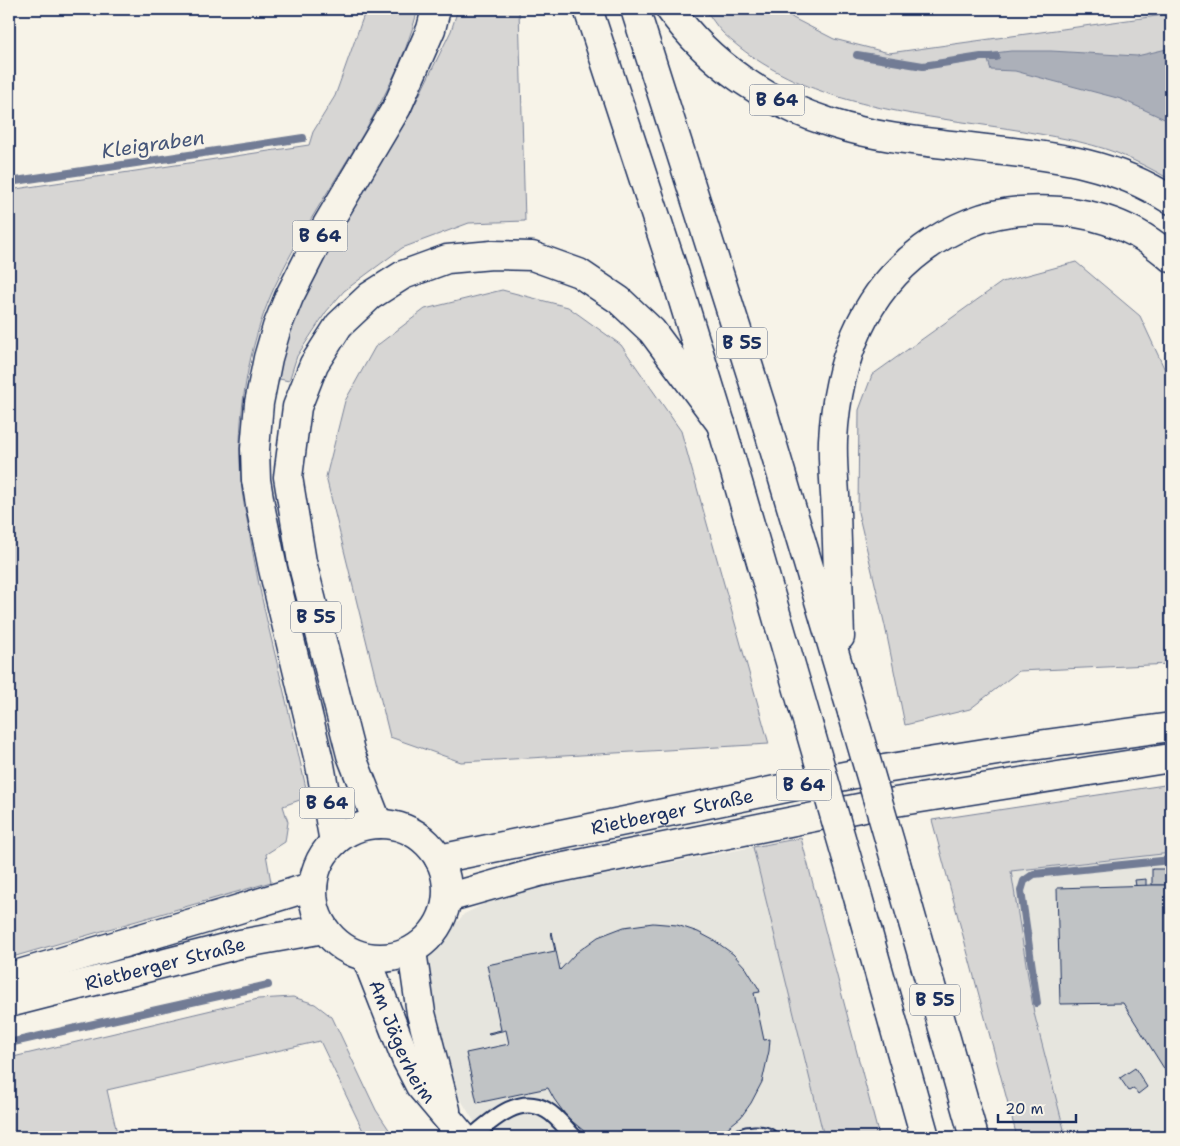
<svg xmlns="http://www.w3.org/2000/svg" width="1180" height="1146" viewBox="0 0 1180 1146" font-family="'Shantell Sans',sans-serif">
<style>
.built{fill:#e6e5de}
.green{fill:#d7d6d4;stroke:#798299}
.water{fill:#acb0b9;stroke:#727c95}
.lines{fill:none;stroke-linecap:round;stroke-linejoin:round}
.stream{stroke:#727c95;stroke-width:8}
.building{fill:#c0c3c5;stroke:#1b2f5e}
.service-casing{stroke:#1b2f5e;stroke-width:19}
.minor-casing{stroke:#1b2f5e;stroke-width:31}
.tertiary-casing{stroke:#1b2f5e;stroke-width:31}
.primary-casing{stroke:#1b2f5e;stroke-width:31}
.trunk-casing{stroke:#1b2f5e;stroke-width:31}
.service{stroke:#f7f3e8;stroke-width:15}
.minor{stroke:#f7f3e8;stroke-width:28}
.tertiary{stroke:#f7f3e8;stroke-width:28}
.primary{stroke:#f7f3e8;stroke-width:28}
.trunk{stroke:#f7f3e8;stroke-width:28}
.trunk-bridge-casing{stroke:#1b2f5e;stroke-width:31;stroke-linecap:butt}
.trunk-bridge{stroke:#f7f3e8;stroke-width:28}
.labels{text-anchor:middle;dominant-baseline:central;stroke-width:4.5;stroke-linejoin:round;paint-order:stroke}
.shield{fill:#f7f3e8;stroke:#5d6a87;stroke-width:1}
.shield-label{font-size:18px;font-weight:bold;fill:#1b2f5e}
.street-label{font-size:19px;fill:#1b2f5e;stroke:#f7f3e8}
.water-label{font-size:20px;font-style:italic;fill:#465679;stroke:#f7f3e8}
</style>
<rect width="100%" height="100%" fill="#f7f3e8"/>
<filter id="ink" filterUnits="userSpaceOnUse"><feTurbulence type="fractalNoise" baseFrequency=".02" numOctaves="2"/><feDisplacementMap in="SourceGraphic" scale="10" xChannelSelector="R" yChannelSelector="G"/><feConvolveMatrix kernelMatrix="1 2 1 2 8 2 1 2 1" color-interpolation-filters="sRGB"/></filter>
<g filter="url(#ink)">
<g class="built">
<path d="M753 847 824 1137H485L481 1133 458 1095 440 1053 425 960 464 914 502 895Z"/>
<path d="M1171 853V1137H1066L1034 1013 1011 871Z"/>
</g>
<g class="green">
<path d="M366 9H418C392 112 318 192 274 288 248 346 236 417 241 480 242 497 246 514 249 530 254 561 260 591 267 621 281 679 295 738 308 797L283 806 288 822 285 842 266 854 271 882 9 958V190L309 145 313 132 335 96Z"/>
<path d="M458 9H519L525 221 469 223 402 248 344 291 326 312 297 356 289 381 275 378 298 306 328 248 409 116 451 31Z"/>
<path d="M705 9H782L793 18 834 39 889 53 1171 14V180C1154 170 1136 161 1117 153 1085 141 1050 136 1017 130 916 114 801 107 723 33 716 26 711 17 705 9Z"/>
<path d="M1076 262 1140 316 1171 383V664L1019 671 970 709 905 725 885 626 858 512 859 410 872 375 1002 282Z"/>
<path d="M502 290 568 307 621 345 681 431 769 744 461 762 390 737 326 477 345 401 375 347 425 309Z"/>
<path d="M1171 784V853L1011 871 1034 1013 1066 1137H1017L932 820Z"/>
<path d="M801 838 879 1137H824L753 847Z"/>
<path d="M293 997 315 1004 332 1017 376 1110 394 1137H366L320 1041 107 1090 118 1137H9V1058L258 999Z"/>
</g>
<path class="water" d="M1171 48V122L1121 99 1015 71 991 70 986 54 1011 51H1051L1137 56Z"/>
<g class="lines">
<g class="stream">
<path d="M857 55 923 66 981 57H996"/>
<path d="M9 182 303 138"/>
<path d="M1037 1003 1021 891 1024 881 1034 874 1171 860"/>
<path d="M9 1043 268 985"/>
</g>
</g>
<g class="building">
<rect x="1152" y="869" width="19" height="16"/>
<path d="M1146 879V886H1136L1135 880Z"/>
<path d="M1152 885H1171V1074L1170 1078 1123 1003 1060 1004 1057 888Z"/>
<path d="M653 923 677 925 698 932 715 941 733 954 746 968 759 989 760 992 754 993 764 1040 770 1039 769 1051 762 1082 751 1103 741 1117 716 1137H591L567 1117 554 1099 548 1088 477 1103 466 1053 509 1044 506 1030 489 1034 488 1033 501 1030 487 965 555 951 551 932H552L560 970 576 953 598 937 624 927Z"/>
<path d="M1135 1068 1147 1087 1138 1094 1134 1088 1129 1091 1120 1078Z"/>
</g>
<g class="lines">
<g class="service-casing">
<g id="service">
<path d="M472 1137C492 1120 519 1094 546 1110 557 1116 566 1129 574 1137"/>
<path d="M740 1137C748 1134 761 1132 769 1137"/>
</g>
</g>
<g class="minor-casing">
<g id="minor">
<path d="M412 951 421 1013 446 1110"/>
<path id="s1" d="M366 957 406 1059 420 1086 463 1137"/>
</g>
</g>
<g class="tertiary-casing">
<g id="tertiary">
<path d="M9 977 229 912 313 886"/>
<path id="s2" d="M9 1003 240 944 324 929"/>
</g>
</g>
<g class="primary-casing">
<g id="primary">
<circle cx="380" cy="891" r="67"/>
<path id="s3" d="M439 859 859 773 1010 749 1171 727"/>
<path d="M447 898 539 872 864 807 1171 758"/>
</g>
</g>
<g class="trunk-casing">
<g id="trunk">
<path d="M588 9 677 281 721 424 808 724"/>
<path d="M635 9 763 412 852 712"/>
<path d="M670 9C709 64 767 103 831 123 884 140 940 143 995 150 1060 157 1115 164 1171 200"/>
<path d="M840 637C839 595 837 554 836 512 835 488 832 464 833 440 837 365 861 295 923 249 951 228 986 213 1021 211 1077 207 1128 219 1171 258"/>
<path d="M378 824 351 755 302 562 288 477 297 407 314 364 339 325 370 296 403 275 447 259 492 255 532 256 579 273 619 300 652 331 721 424"/>
<path d="M334 842 320 765 273 569 261 510 256 480 255 449 259 403 268 358 277 327 289 297 318 240 397 107 431 29 436 9"/>
<path d="M896 863 974 1137"/>
<path d="M852 876 925 1137"/>
</g>
</g>
<use href="#service" class="service"/>
<use href="#minor" class="minor"/>
<use href="#tertiary" class="tertiary"/>
<use href="#primary" class="primary"/>
<use href="#trunk" class="trunk"/>
<g class="trunk-bridge-casing">
<g id="trunk-bridge">
<path d="M852 712 896 863"/>
<path d="M808 724 852 876"/>
</g>
</g>
<use href="#trunk-bridge" class="trunk-bridge"/>
</g>
</g>
<g class="labels">
<g class="shield">
<rect x="749.5" y="84.5" width="55" height="31" rx="4"/>
<rect x="292.5" y="220.5" width="55" height="31" rx="4"/>
<rect x="717" y="327.5" width="50" height="31" rx="4"/>
<rect x="291" y="601.5" width="50" height="31" rx="4"/>
<rect x="776.5" y="769.5" width="55" height="31" rx="4"/>
<rect x="299.5" y="787.5" width="55" height="31" rx="4"/>
<rect x="910" y="984.5" width="50" height="31" rx="4"/>
</g>
<g class="shield-label">
<text x="777" y="100">B 64</text>
<text x="320" y="236">B 64</text>
<text x="742" y="343">B 55</text>
<text x="316" y="617">B 55</text>
<text x="804" y="785">B 64</text>
<text x="327" y="803">B 64</text>
<text x="935" y="1000">B 55</text>
</g>
<g class="street-label">
<text stroke="none"><textPath href="#s3" startOffset="238">Rietberger Straße</textPath></text>
<text stroke="none"><textPath href="#s2" startOffset="161">Rietberger Straße</textPath></text>
<text stroke="none"><textPath href="#s1" startOffset="92">Am Jägerheim</textPath></text>
</g>
<g class="water-label">
<text transform="translate(153 144) rotate(-8)">Kleigraben</text>
</g>
</g>
<rect width="1180" height="1146" fill="none" stroke="#f7f3e8" stroke-width="30"/>
<rect x="15" y="15" width="1150" height="1116" fill="none" stroke="#1b2f5e" stroke-width="2" filter="url(#ink)"/>
<path d="M998 1114v8h78v-8" fill="none" stroke="#1b2f5e" stroke-width="2.5"/>
<text x="1005" y="1114" font-size="15" fill="#1b2f5e" stroke="#f7f3e8" stroke-width="4" paint-order="stroke">20 m</text>
</svg>
